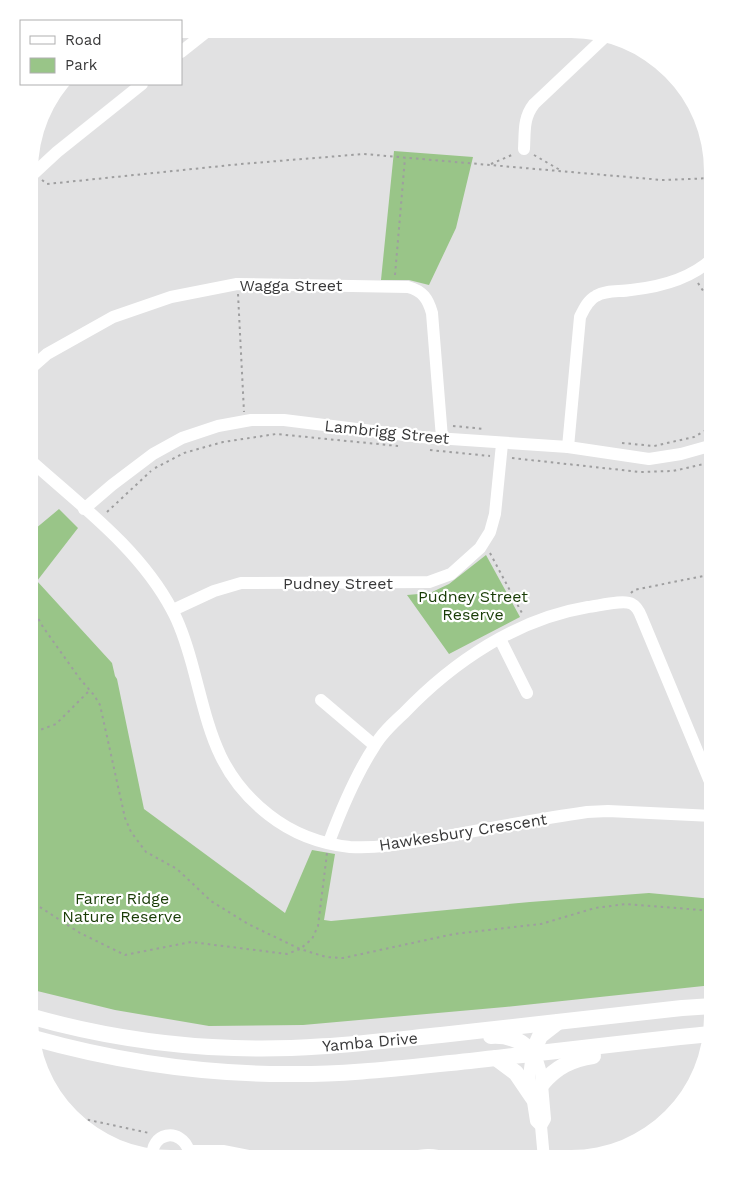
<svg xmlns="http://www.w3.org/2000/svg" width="742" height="1188" viewBox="0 0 742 1188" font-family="'Work Sans',sans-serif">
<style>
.green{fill:#99c588}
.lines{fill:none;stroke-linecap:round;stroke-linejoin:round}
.path{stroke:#9e9e9f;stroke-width:2;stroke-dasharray:2.5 4;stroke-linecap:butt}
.minor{stroke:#fff;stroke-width:12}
.major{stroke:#fff;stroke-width:16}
.labels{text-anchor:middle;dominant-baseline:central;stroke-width:4.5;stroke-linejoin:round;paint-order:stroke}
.street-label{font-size:16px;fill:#383839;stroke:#fff}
.park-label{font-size:16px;fill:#193c06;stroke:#fff}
</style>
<rect width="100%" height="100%" fill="#e1e1e2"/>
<g class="green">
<path d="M394 151 473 157 456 228 429 285 409 280H381Z"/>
<path d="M59 509 78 528 37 581 112 663 115 676 117 679 144 809 285 913 312 850 335 854 324 920 331 921 530 902 649 893 713 899V985L505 1007 303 1025 209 1026 115 1010 29 989V534Z"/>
<path d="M486 555 520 617 449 654 407 595 430 593 449 584Z"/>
</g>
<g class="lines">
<g class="path">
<path d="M534 155 560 170"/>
<path d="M491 164 514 154"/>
<path d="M42 180 47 184 241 164 364 154 662 180 713 178"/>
<path d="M395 275 405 158"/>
<path d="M698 283 713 306"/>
<path d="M238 294 244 412"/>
<path d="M453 426 485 429"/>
<path d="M622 443 654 446 694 437 713 426"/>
<path d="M430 450 490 456"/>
<path d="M512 458 640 472 673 471 713 462"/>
<path d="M155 468 184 453 223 442 276 434 398 446"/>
<path d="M107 512 151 471"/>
<path d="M490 553 523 615"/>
<path d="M631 593 634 590 713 574"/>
<path d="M29 602 43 627 80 679 94 695 100 705 125 818 131 832 146 852 177 869 211 901 248 924 300 949 312 939 318 926 327 853"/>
<path d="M29 734 56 724 90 690"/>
<path d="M29 900 80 933 125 955 191 942 287 954 300 949 326 957 343 958 454 934 541 924 595 908 626 904 713 911"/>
<path d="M75 1117 149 1133"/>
</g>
<g class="minor">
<path d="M276 29 308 30"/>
<path d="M181 52 210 29"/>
<path d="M524 149C525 132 523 118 534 104L607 35"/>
<path d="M30 177 57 152 142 84"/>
<path d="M30 369 47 354 113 317 171 297 237 284 408 287C423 291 428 299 432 313L442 438"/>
<path d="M568 447 580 317C584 309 588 300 596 296 606 290 619 292 631 290 660 287 691 279 713 258"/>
<path d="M30 460C80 505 140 549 172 610 181 626 187 646 192 664 209 726 215 773 269 815 292 833 321 844 350 847 381 849 412 842 442 837 490 828 538 819 587 812L608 811 713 816"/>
<path d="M84 509 112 485 153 454 182 438 218 426 251 420H284L421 437 568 447 649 459 681 454 713 445"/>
<path d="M173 610 214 591 241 583 429 582 451 574 480 548 490 532 495 514 502 444"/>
<path d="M500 639 527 693"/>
<path d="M321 700 374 745"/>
<path d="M329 842C341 810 355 776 374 747 381 734 393 723 404 713 453 662 516 619 588 607 598 606 624 599 632 604 636 606 639 611 641 616L713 789"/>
<path d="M532 1054 529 1076 536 1121 541 1126 544 1159"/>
<path d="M532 1054 538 1063 541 1073 545 1119 541 1126"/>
<path d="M153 1158C149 1133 181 1126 189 1151"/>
<path d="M189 1158V1151H223L260 1158"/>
<path d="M403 1159C419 1156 431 1152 446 1159"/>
</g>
<g class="major">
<path d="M29 1016C96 1035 164 1046 234 1048 303 1051 372 1042 441 1035 521 1026 601 1017 682 1008L713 1006"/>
<path d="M491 1036C508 1035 523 1040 532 1054"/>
<path d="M33 1038C115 1061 200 1074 286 1074 348 1075 409 1067 470 1061 550 1052 630 1042 710 1034"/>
<path d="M532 1054 540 1036 558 1022"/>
<path d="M496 1058 516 1073 533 1098"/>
<path d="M542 1084C556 1067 572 1059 593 1056"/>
</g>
</g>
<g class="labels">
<g class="street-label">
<text x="291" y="285">Wagga Street</text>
<text transform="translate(387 432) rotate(6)">Lambrigg Street</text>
<text x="338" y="583">Pudney Street</text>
<text transform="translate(463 832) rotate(-9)">Hawkesbury Crescent</text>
<text transform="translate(370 1042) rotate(-5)">Yamba Drive</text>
</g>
<g class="park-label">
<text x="473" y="596">Pudney Street<tspan x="473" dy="18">Reserve</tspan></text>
<text x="122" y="898">Farrer Ridge<tspan x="122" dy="18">Nature Reserve</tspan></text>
</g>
</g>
<path d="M0 0H742V1188H0ZM171 38H571A133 133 0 0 1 704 171V1017A133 133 0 0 1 571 1150H171A133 133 0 0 1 38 1017V171A133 133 0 0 1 171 38Z" fill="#fff" fill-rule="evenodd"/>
<rect x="20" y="20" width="162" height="65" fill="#ffffff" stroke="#afafb0"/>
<rect x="30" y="36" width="25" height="8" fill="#ffffff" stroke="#afafb0"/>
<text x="65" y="45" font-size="15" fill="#383839">Road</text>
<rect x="30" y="58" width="25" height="15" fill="#99c588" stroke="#afafb0"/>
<text x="65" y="70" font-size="15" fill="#383839">Park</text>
</svg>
